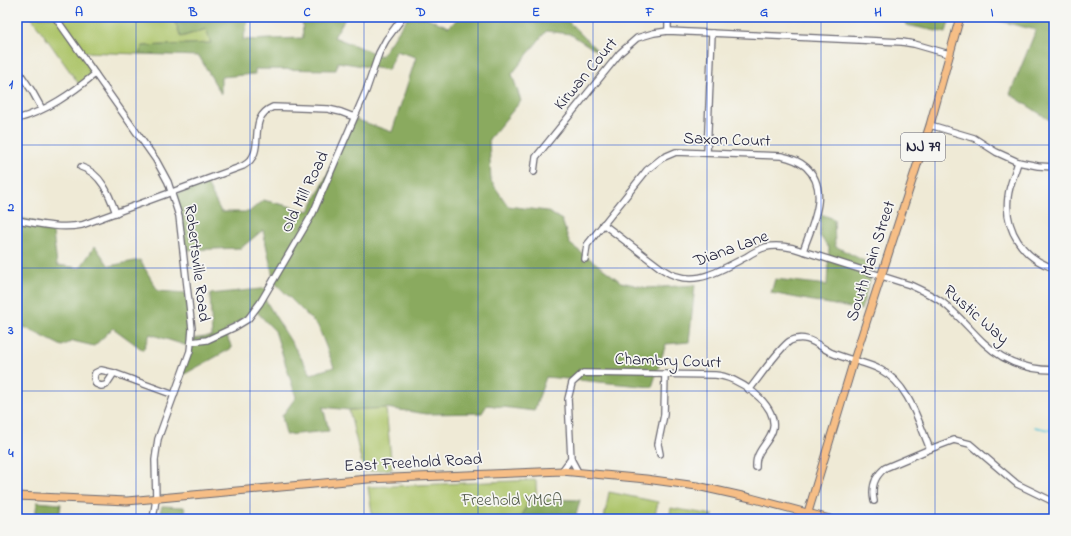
<svg xmlns="http://www.w3.org/2000/svg" width="1071" height="536" viewBox="0 0 1071 536" font-family="'Indie Flower',sans-serif">
<style>
.green{fill:#adc56a;stroke:#687452}
.forest{fill:#8aaa5e;stroke:#56664c}
.lines{fill:none;stroke-linecap:round;stroke-linejoin:round}
.stream{stroke:#5ec6db;stroke-width:1.5}
.minor-casing{stroke:#6a6871;stroke-width:8}
.major-casing{stroke:#6a6871;stroke-width:9}
.minor{stroke:#fff;stroke-width:5.5}
.major{stroke:#f6be86;stroke-width:7}
.grid{fill:none;stroke:#1d4ed8;stroke-width:1;stroke-opacity:0.55}
.labels{text-anchor:middle;dominant-baseline:central;stroke-width:3.5;stroke-linejoin:round;paint-order:stroke}
.shield{fill:#f6f6f2;stroke:#626272;stroke-width:1}
.shield-label{font-size:16px;font-weight:bold;fill:#22223b}
.street-label{font-size:17px;fill:#22223b;stroke:#f6f6f2}
.park-label{font-size:17px;fill:#535b4b;stroke:#f6f6f2}
.neatline{fill:none;stroke:#1d4ed8;stroke-width:1.5}
.grid-label{font-size:13px;text-anchor:middle;font-weight:bold;fill:#1d4ed8}
</style>
<rect width="100%" height="100%" fill="#f6f6f2"/>
<filter id="ink" filterUnits="userSpaceOnUse"><feTurbulence type="fractalNoise" baseFrequency=".025" numOctaves="2"/><feDisplacementMap in="SourceGraphic" scale="8" xChannelSelector="R" yChannelSelector="G"/><feConvolveMatrix kernelMatrix="1 2 1 2 8 2 1 2 1" color-interpolation-filters="sRGB"/></filter>
<filter id="wash" filterUnits="userSpaceOnUse"><feTurbulence type="fractalNoise" baseFrequency=".012" numOctaves="4" result="noise"/><feDisplacementMap in="SourceGraphic" scale="16" xChannelSelector="R" yChannelSelector="G"/><feGaussianBlur stdDeviation="0.9" result="paint"/><feColorMatrix in="noise" values="0 0 0 0 0 0 0 0 0 0 0 0 0 0 0 0 0 1.4 0 .05"/><feComposite in="paint" operator="in"/></filter>
<g filter="url(#wash)">
<rect width="100%" height="100%" fill="#efead6"/>
<g class="green">
<path d="M31 17H173L181 37 207 29 211 43 143 46 139 54 83 52 98 74 81 87Z"/>
<path d="M386 408 392 469 364 472 349 410Z"/>
<path d="M536 480 537 519H373L368 487Z"/>
<path d="M609 492 658 502 654 519H604Z"/>
<path d="M671 508 713 515 712 519H669Z"/>
</g>
<g class="forest">
<path d="M173 17H249L243 40 303 38 302 17H346L334 37 381 56 408 17H425L449 27 459 17H564L600 53 570 34 546 31 512 74 521 101 489 139 491 181 508 206 547 211 562 220 570 244 621 282 647 288 695 285 689 342 666 344 652 387 546 377 534 411 487 405 482 413 427 414 386 408 349 410 323 407 329 431 286 435 282 416 296 397 275 331 255 310 225 331 232 348 181 376 191 347 150 334 143 350 113 328 94 346 73 341 62 346 18 324 17 217 43 224 53 233 57 265 80 268 95 246 109 266 140 260 158 291 186 293 192 339 212 336 210 294 271 288 264 298 311 374 334 367 318 326 274 282 263 230 241 248 185 250 177 194 206 182 221 212H249L263 200 309 211 355 119 392 132 416 57 396 51 388 70 338 62 336 70 255 69V74L221 77V94L199 56 139 54 143 46 211 43 206 29 181 37Z"/>
<path d="M905 17H950L946 33 906 25Z"/>
<path d="M982 17H1054V123L1010 94 1036 30Z"/>
<path d="M821 214 834 219 835 246 874 266 861 310 771 293 775 279 827 285 829 248 820 236Z"/>
<path d="M529 499 580 500 575 519H521Z"/>
<path d="M37 502 61 504 59 519H35Z"/>
<path d="M162 506 184 507 187 519H158Z"/>
</g>
<g class="lines">
<path class="stream" d="M1035 427 1054 431"/>
</g>
</g>
<g filter="url(#ink)">
<g class="lines">
<g class="minor-casing">
<g id="minor">
<path d="M55 17 156 160 168 182 179 216 192 329 191 342 190 351 158 439 155 460 156 499 153 519"/>
<path d="M668 31V17"/>
<path d="M17 69 32 91 42 109"/>
<path d="M17 119C47 111 72 93 95 74"/>
<path d="M930 125 974 138 996 152 1018 162 1038 166 1054 167"/>
<path d="M707 153 712 33"/>
<path d="M1018 162C1015 174 1009 185 1008 197 1004 229 1023 259 1054 268"/>
<path d="M81 167C101 173 109 194 116 213"/>
<path d="M534 172 536 157 620 53 637 38 654 33 668 31 902 42 914 44 949 54"/>
<path d="M17 220C39 224 60 229 82 225L243 166C269 152 244 119 273 107L328 109 341 112 354 117"/>
<path d="M603 224 662 269C693 290 718 271 746 257 752 253 759 249 766 247 775 245 784 246 793 248L910 285C921 290 932 295 942 302 958 314 970 330 984 343 1003 361 1028 370 1054 370"/>
<path d="M585 259 587 245 647 170 662 158 676 152 781 156C791 158 799 161 806 167 831 190 812 225 803 251"/>
<path d="M191 342 207 340 235 327 248 319 260 303 313 213 366 91 379 53 386 40 403 17"/>
<path d="M101 370 114 373 106 385 101 386 96 384 94 378 95 373Z"/>
<path d="M114 373 174 395"/>
<path d="M749 390C758 379 780 347 790 341 807 333 818 346 832 353 848 360 866 362 881 370 909 385 918 421 930 449"/>
<path d="M660 454 658 444 664 415 665 374"/>
<path d="M562 471 571 459"/>
<path d="M578 472 571 459 568 399 572 383 583 373 715 375C737 376 777 403 773 428 771 440 760 447 757 458 756 460 756 464 756 467"/>
<path d="M874 501C871 487 874 477 885 468L930 449 954 440 970 444 1017 484 1054 502"/>
</g>
</g>
<g class="major-casing">
<g id="major">
<path d="M17 496 127 501 368 479 562 471 646 479 697 486 751 498 830 519"/>
<path d="M806 519 854 360 930 125 960 17"/>
</g>
</g>
<use href="#minor" class="minor"/>
<use href="#major" class="major"/>
</g>
</g>
<path class="grid" d="M136 17V519M250 17V519M364 17V519M478 17V519M593 17V519M707 17V519M821 17V519M935 17V519M17 145H1054M17 268H1054M17 391H1054"/>
<g class="labels">
<rect class="shield" x="901" y="133" width="44" height="28" rx="3"/>
<g class="shield-label">
<text x="923" y="147">NJ 79</text>
</g>
<g class="street-label">
<text transform="translate(586 74) rotate(-50)">Kirwan Court</text>
<text transform="translate(727 140) rotate(2)">Saxon Court</text>
<text transform="translate(305 192) rotate(-64)">Old Mill Road</text>
<text transform="translate(731 249) rotate(-20)">Diana Lane</text>
<text transform="translate(871 261) rotate(-72)">South Main Street</text>
<text transform="translate(197 263) rotate(83)">Robertsville Road</text>
<text transform="translate(976 315) rotate(41)">Rustic Way</text>
<text transform="translate(668 361) rotate(2)">Chambry Court</text>
<text transform="translate(413 463) rotate(-3)">East Freehold Road</text>
</g>
<g class="park-label">
<text x="512" y="500">Freehold YMCA</text>
</g>
</g>
<rect width="1071" height="536" fill="none" stroke="#f6f6f2" stroke-width="44"/>
<rect x="22" y="22" width="1027" height="492" class="neatline"/>
<g class="grid-label">
<text x="79" y="16">A</text>
<text x="193" y="16">B</text>
<text x="307" y="16">C</text>
<text x="421" y="16">D</text>
<text x="536" y="16">E</text>
<text x="650" y="16">F</text>
<text x="764" y="16">G</text>
<text x="878" y="16">H</text>
<text x="992" y="16">I</text>
<text x="11" y="88">1</text>
<text x="11" y="211">2</text>
<text x="11" y="334">3</text>
<text x="11" y="457">4</text>
</g>
</svg>
